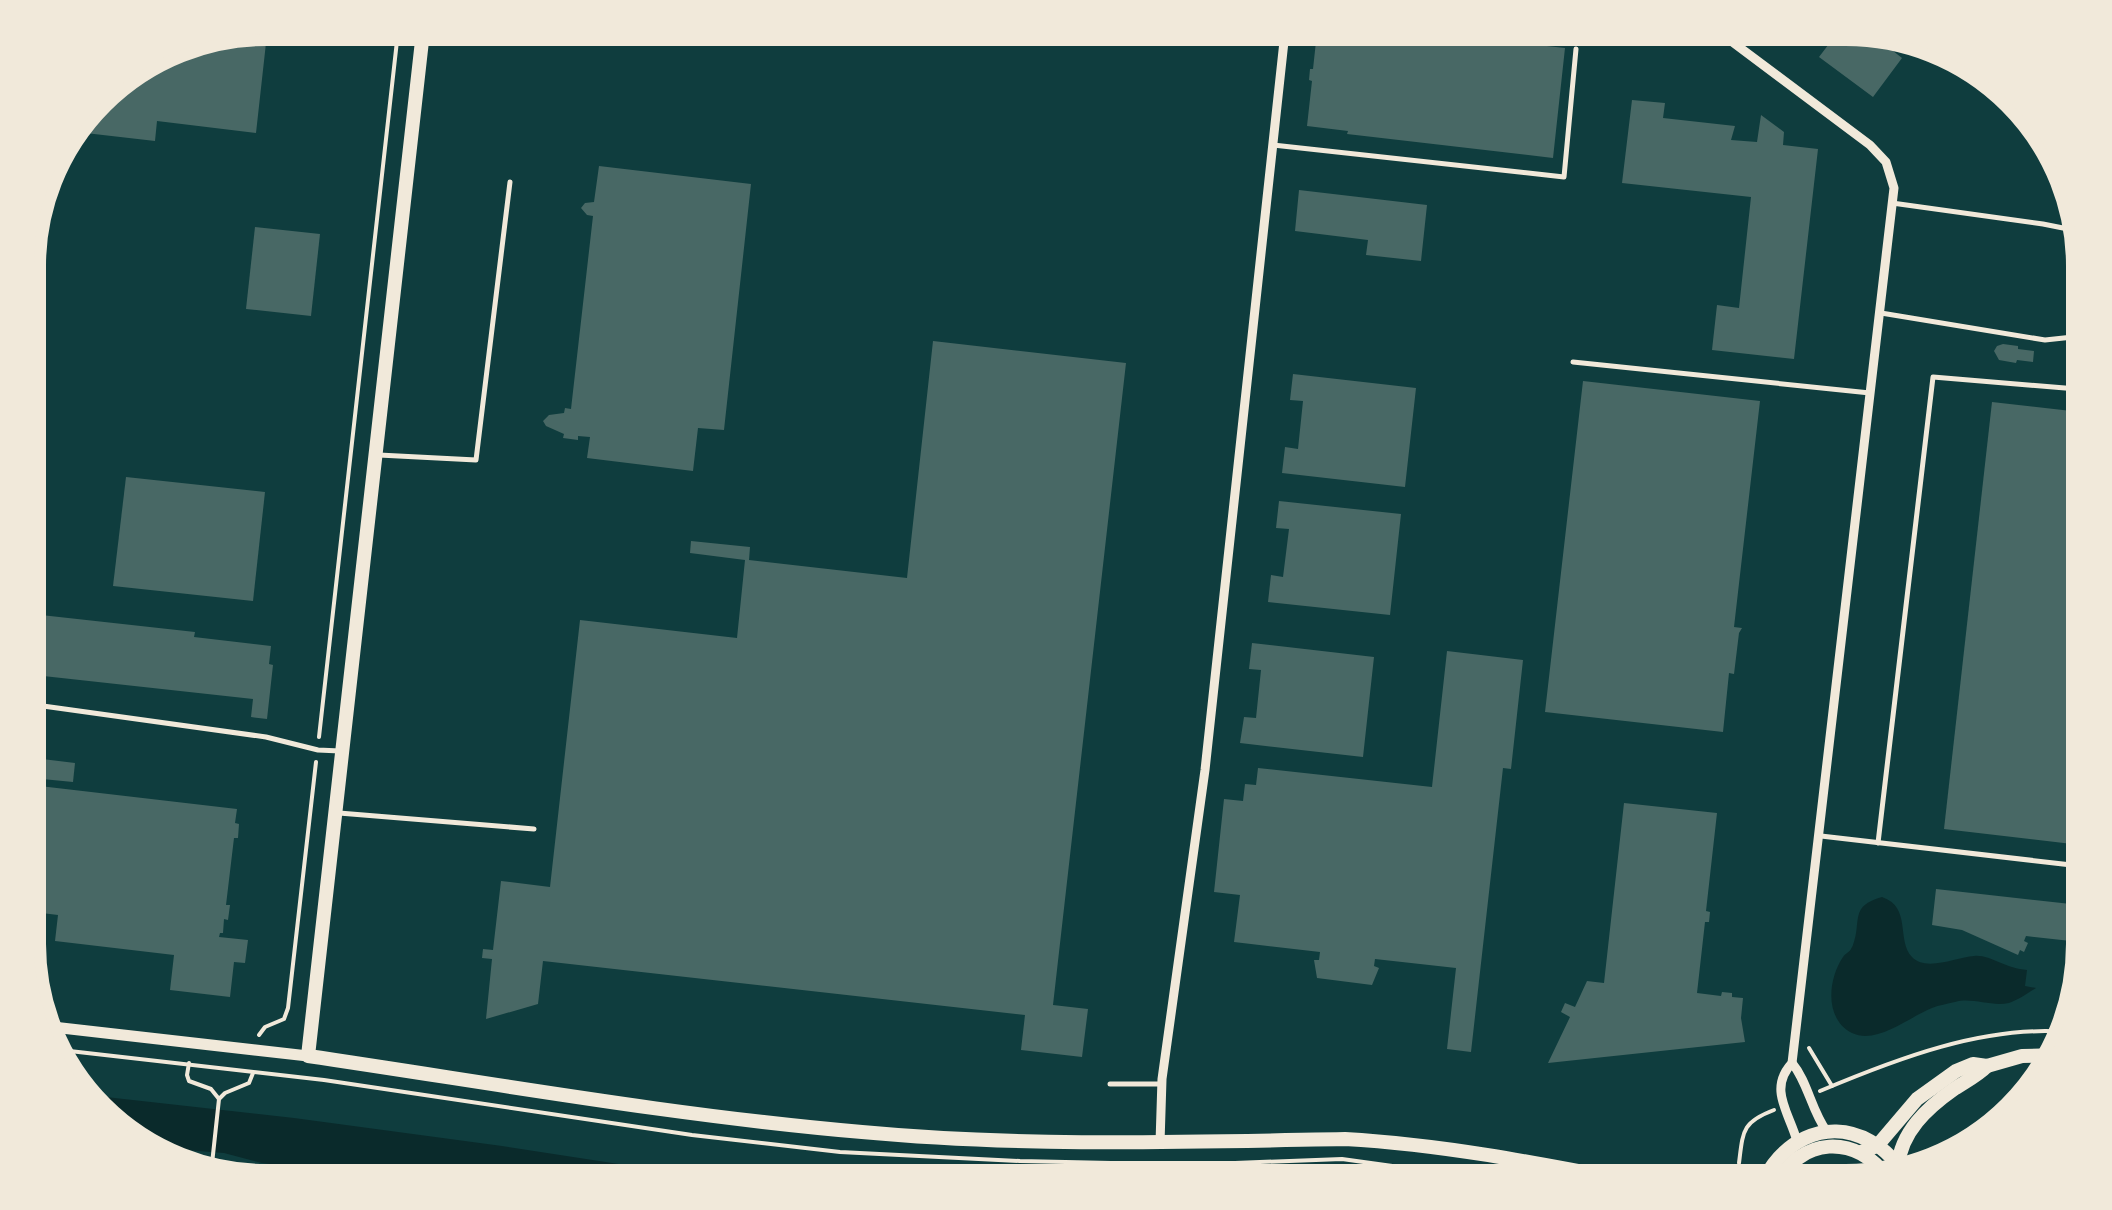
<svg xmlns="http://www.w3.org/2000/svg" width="2112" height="1210" viewBox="0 0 2112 1210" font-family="Arial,sans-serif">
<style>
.water{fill:#0a2a2b}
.building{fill:#486865}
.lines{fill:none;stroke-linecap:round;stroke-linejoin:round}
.path{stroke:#f1e9da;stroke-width:4}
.service{stroke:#f1e9da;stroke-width:5}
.minor{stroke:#f1e9da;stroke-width:9}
.tertiary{stroke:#f1e9da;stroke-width:11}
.secondary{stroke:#f1e9da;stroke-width:14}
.rim{fill:none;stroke:#f1e9da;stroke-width:12}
</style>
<rect width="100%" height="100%" fill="#0f3d3e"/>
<g class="water">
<path d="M1882 897C1912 907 1896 940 1912 957 1926 972 1957 957 1974 956 1989 954 2006 969 2027 970L2025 986 2036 988C2028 993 2018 1000 2009 1003 1991 1007 1972 997 1955 1002 1947 1004 1939 1005 1932 1008 1909 1017 1877 1045 1852 1033 1824 1019 1828 979 1843 957 1849 950 1849 954 1853 945 1862 921 1849 906 1882 897Z"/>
<path d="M79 1094 294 1118 502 1146 677 1173 809 1187H443L262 1163 224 1153 134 1146Z"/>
</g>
<g class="building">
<path d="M266 22 271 23 270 34H267L256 133 157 121 155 141 68 131 105 83 173 41Z"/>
<path d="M1318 23 1360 28V25L1565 48 1553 158 1347 134 1348 131 1307 126 1312 81 1309 80 1310 69H1313Z"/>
<path d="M1817 23H1847L1896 36 1894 40 1899 44 1895 48 1890 44 1888 47 1902 58 1873 97 1819 57 1835 36Z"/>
<path d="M1632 100 1665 103 1663 118 1735 126 1731 140 1757 142 1761 115 1784 132 1783 145 1818 149 1794 359 1712 350 1717 305 1739 308 1751 197 1622 183Z"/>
<path d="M599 166 751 184 724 430 698 428 693 471 587 458 590 437 578 436V440L563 438 564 434 546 426 543 421 549 415 564 413 565 408 571 409 593 216 587 215 581 208 585 203 594 202Z"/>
<path d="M1299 190 1427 205 1421 261 1366 255 1368 240 1295 231Z"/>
<path d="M255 227 320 234 311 316 246 309Z"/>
<path d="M933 341 1126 363 1053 1005 1088 1009 1082 1057 1021 1050 1025 1015 543 961 538 1004 486 1019 492 959 482 958 483 949 493 950 501 881 550 887 580 620 737 638 745 560 690 553 691 541 750 547 749 560 907 578Z"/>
<path d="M2003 344 2018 346V349L2034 351 2033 362 2017 360 2016 363 1999 360 1994 351 1997 346Z"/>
<path d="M1293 374 1416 388 1405 487 1282 473 1285 447 1298 449 1303 401 1290 400Z"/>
<path d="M1583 381 1760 401 1734 627 1742 628 1739 633 1734 674 1729 673 1723 732 1545 712Z"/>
<path d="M1992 402 2089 413V846L1944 829Z"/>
<path d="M126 477 265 492 253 601 113 586Z"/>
<path d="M1279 501 1401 514 1390 615 1268 602 1271 575 1283 577 1289 529 1276 528Z"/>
<path d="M32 614 195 632 194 637 271 646 269 664 273 665 267 719 251 717 253 699 25 674Z"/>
<path d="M1252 643 1374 657 1363 757 1240 743 1244 717 1256 718 1261 670 1249 669Z"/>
<path d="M1447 651 1523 660 1511 769 1503 768 1471 1052 1447 1049 1456 968 1375 959 1374 966 1379 968 1372 985 1317 978 1314 960H1319L1320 952 1234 942 1240 895 1214 892 1224 799 1243 801 1245 784 1256 785 1258 768 1432 787Z"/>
<path d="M34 758 75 763 73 782 32 778Z"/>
<path d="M31 785 237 809 235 823 239 824 238 838H234L226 905H230L228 920 224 919 223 933H220L219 937 248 940 245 963 234 962 230 997 170 990 174 955 55 941 58 915 25 911V847L28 815 25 814V811L26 800H29Z"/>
<path d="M1624 803 1717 813 1706 911 1710 912 1709 922H1705L1697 993 1721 996 1722 992 1732 993V997L1743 998 1741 1018 1745 1042 1548 1063 1570 1017 1561 1012 1565 1003 1575 1007 1587 981 1604 983Z"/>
<path d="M1936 889 2089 906V943L2026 936 2024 941 2028 943 2024 952 2020 950 2018 955 1962 930 1932 925Z"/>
</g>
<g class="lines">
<g class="path">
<path d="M319 737 399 23"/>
<path d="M259 1035 265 1027 284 1019 288 1008 316 762"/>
<path d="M1809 1048 1832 1086"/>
<path d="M52 1049 324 1080 692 1135 840 1152 1020 1161 1111 1163H1235L1342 1159 1543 1187"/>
<path d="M189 1063 187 1075 189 1081 211 1089 219 1099"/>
<path d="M1820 1091C1896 1059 1984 1025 2067 1032"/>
<path d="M1739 1163C1743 1131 1742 1122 1774 1110"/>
<path d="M211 1173 219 1099 225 1093 249 1083 253 1073"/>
</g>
<g class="service">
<path d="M427 26 491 32 493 23"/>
<path d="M1273 145 1564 177 1576 49"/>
<path d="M1892 203 2043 224 2083 232"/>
<path d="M1881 313 2045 340 2073 337 2086 326 2089 321"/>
<path d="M1573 362 1870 393"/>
<path d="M379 455 476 460 510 182"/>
<path d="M43 706 266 737 318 750 340 751"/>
<path d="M339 813 534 829"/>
<path d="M1821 836 2089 867"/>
<path d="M1878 843 1933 377 2089 390"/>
<path d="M1110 1084H1161"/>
</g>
<g class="minor">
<path d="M1707 23 1870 145 1886 162 1894 188 1792 1063C1768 1089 1789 1112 1797 1141"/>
<path d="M1792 1063C1808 1082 1811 1110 1827 1132"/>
<path d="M1160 1143 1162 1079 1205 770 1286 23"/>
</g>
<path class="tertiary" d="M44 1026 308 1056"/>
<g class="secondary">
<path d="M424 23 308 1056C492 1083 676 1116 862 1132 1022 1147 1184 1142 1345 1139 1452 1145 1557 1167 1661 1187"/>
<path d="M1861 1152 1877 1146 1917 1099 1956 1071 1973 1064 1987 1066 2022 1056 2060 1055"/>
<path d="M1898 1166C1901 1132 1927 1108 1954 1089 1966 1081 1977 1076 1987 1066"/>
<path d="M1642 1176C1661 1177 1681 1176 1700 1177 1722 1178 1745 1184 1765 1176"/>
<path d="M1761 1187C1778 1143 1825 1116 1870 1141 1884 1149 1896 1159 1902 1175"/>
<path d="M1776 1187C1798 1136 1858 1133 1888 1179"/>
</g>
</g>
<path d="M0 0H2112V1210H0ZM266 40H1846A226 226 0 0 1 2072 266V944A226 226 0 0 1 1846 1170H266A226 226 0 0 1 40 944V266A226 226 0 0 1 266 40Z" fill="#f1e9da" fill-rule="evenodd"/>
<path class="rim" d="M266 40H1846A226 226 0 0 1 2072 266V944A226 226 0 0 1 1846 1170H266A226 226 0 0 1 40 944V266A226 226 0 0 1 266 40Z"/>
</svg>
